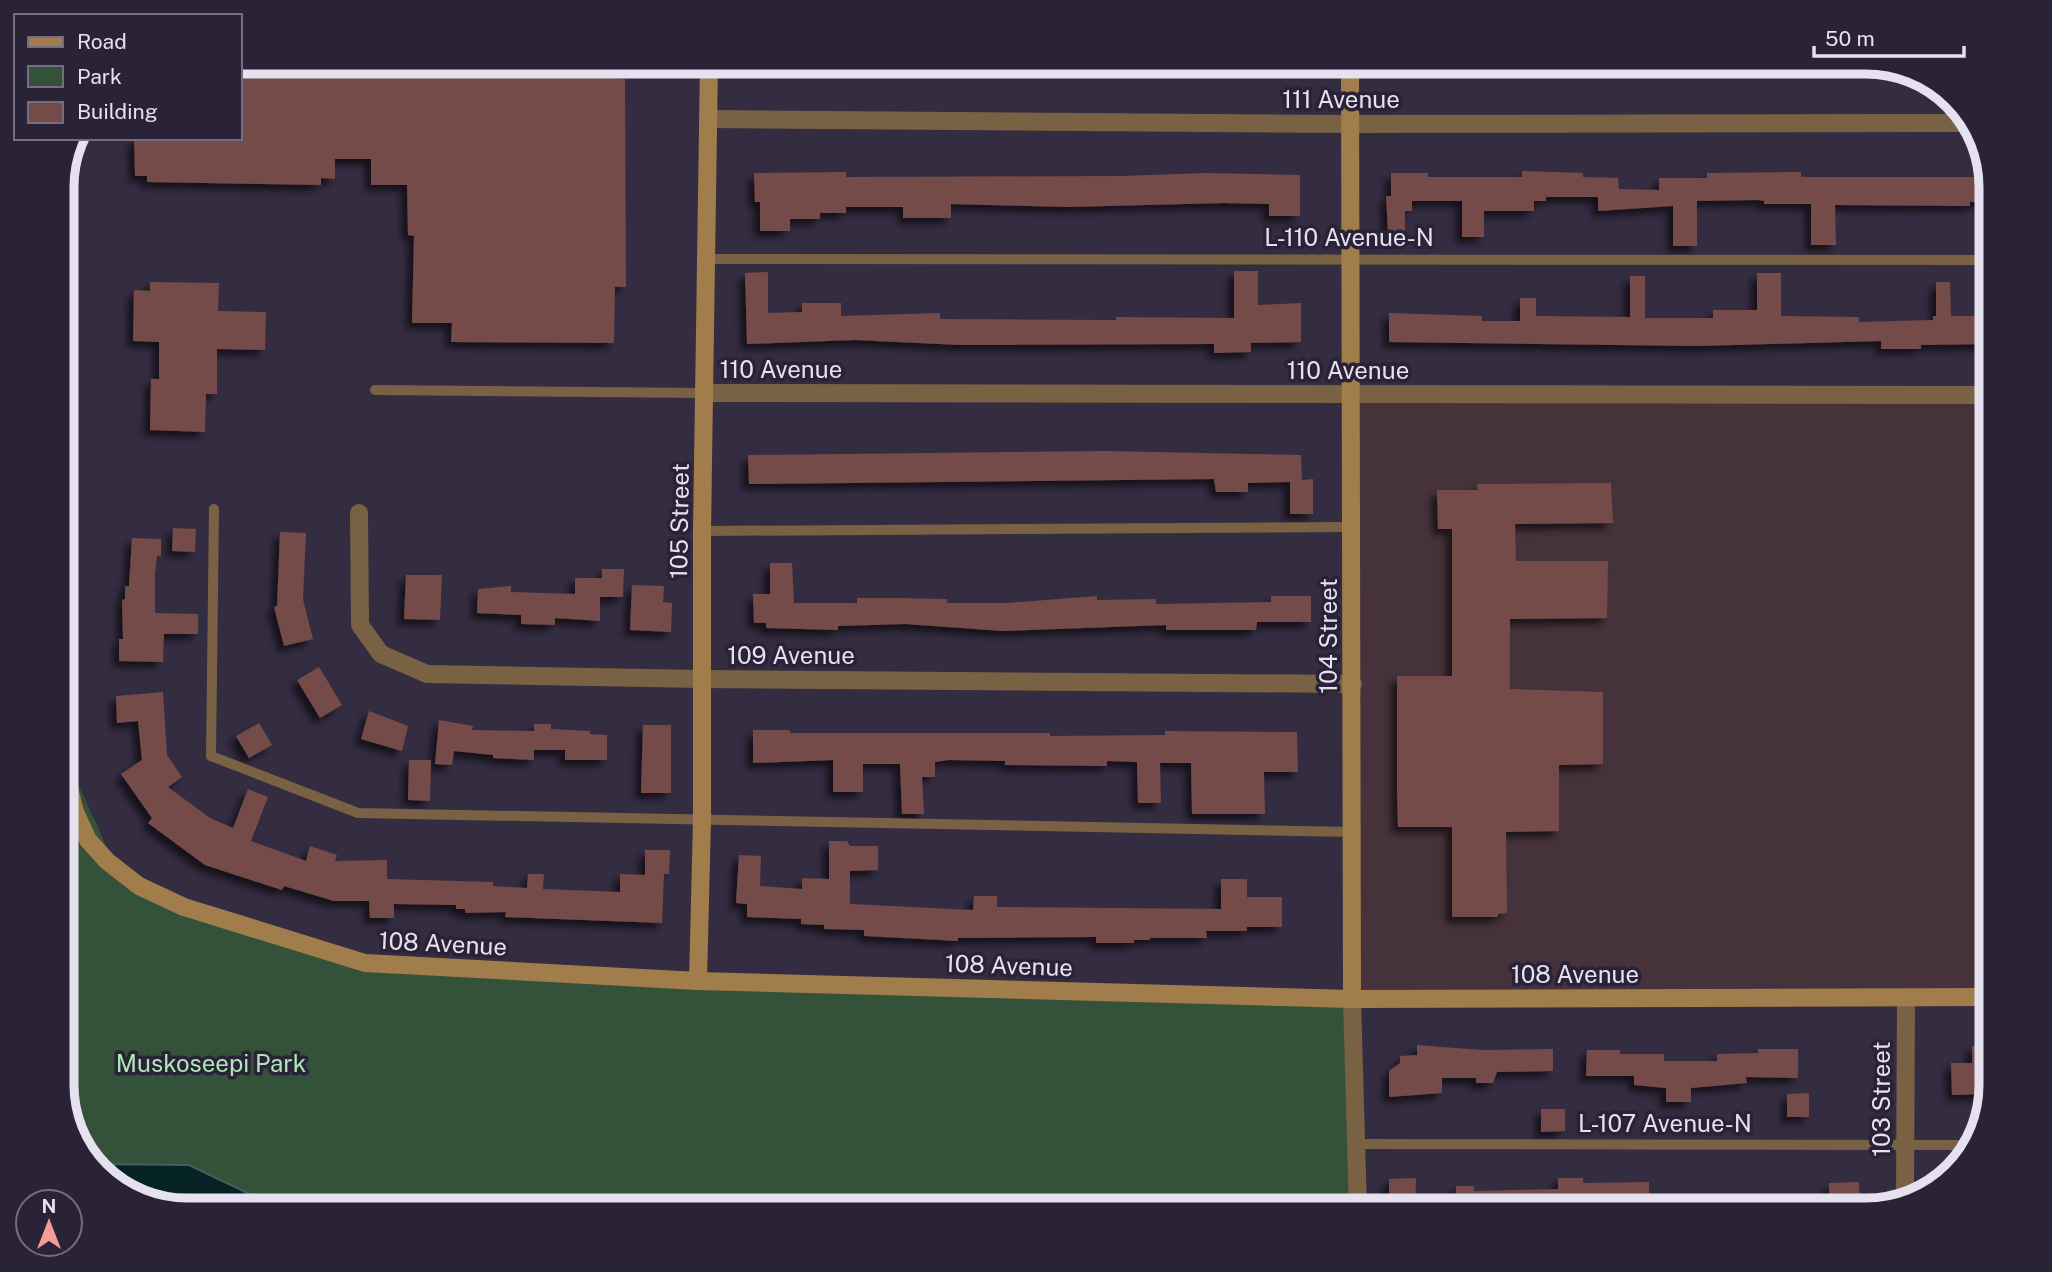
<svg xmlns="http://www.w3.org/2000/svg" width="2052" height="1272" viewBox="0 0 2052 1272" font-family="'Public Sans',sans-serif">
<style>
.education{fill:#45323a}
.green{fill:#345239}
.water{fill:#052324;stroke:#485c61;stroke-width:2}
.building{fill:#754b48;filter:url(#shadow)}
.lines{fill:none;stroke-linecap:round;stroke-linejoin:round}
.lane{stroke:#796244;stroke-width:10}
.street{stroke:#796244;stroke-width:18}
.secondary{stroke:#a17d4c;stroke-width:18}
.labels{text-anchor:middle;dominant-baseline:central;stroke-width:7;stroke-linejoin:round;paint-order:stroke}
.street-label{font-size:24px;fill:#e5e1ef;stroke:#2a2237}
.park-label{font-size:24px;fill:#aee7b6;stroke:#2a2237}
.rim{fill:none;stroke:#e5e1ef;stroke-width:9}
</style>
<defs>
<filter id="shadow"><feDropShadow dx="-6" dy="6" stdDeviation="3.5" flood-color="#0009"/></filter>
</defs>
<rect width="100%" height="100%" fill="#342c41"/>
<path class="education" d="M1352 395H1991V997L1352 999Z"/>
<path class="green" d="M61 293 75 520 66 757 113 861 175 895 390 970 1356 996 1359 1211H186L123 1194 78 1149 61 1094Z"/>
<path class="water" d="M93 1164 189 1165 285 1211H186L123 1194Z"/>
<g class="building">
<path d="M258 61H519L567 73H598V77L625 79 626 287H615L614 343 451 342 452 323H412L414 236 408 235 407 185H371V159H335V179L321 178V185L147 182V176H135L134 138H240V66Z"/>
<path d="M1522 171 1583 173V177L1618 178 1619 189 1659 190V178H1707V173L1801 172V177H1990L1991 202H1970V206L1835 205 1836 245H1811V204H1764V201L1758 200 1697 201V246H1673V206L1598 211V197H1546V201H1534V211H1484V237H1462V201H1412V211H1405V232H1388L1386 196H1391V173H1428V177H1522Z"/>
<path d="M846 172V177L1122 176 1205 173 1300 175V216H1269V204L1224 203 1068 207 951 204V218H903V207H846V213H820V219H790V231H760V202H755L754 173Z"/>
<path d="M1234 271H1258V305L1301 303V342L1251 343V352L1214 353V344L961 345 854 340 747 344 745 273 768 272V313L802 312V303H841V316L940 313V319L1116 320V317L1234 318Z"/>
<path d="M1757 273H1781V316L1859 317V322L1933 320V316H1936V282H1950L1951 316H1991V344L1921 345V349H1881V341L1698 346 1389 342V313L1482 316V321H1520V298H1536V316L1630 317V276H1645V318H1713V310H1757Z"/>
<path d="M150 282 219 283 218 311 266 312 265 350 217 349V394H206L205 432 150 430 151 379H159V342L133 341 134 290 150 291Z"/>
<path d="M1105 451 1301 455 1302 480 1313 479V514H1290V482L1248 483V492H1216L1214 479 749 484 748 455Z"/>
<path d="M1611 483 1613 523 1515 524 1516 561H1608L1607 618 1510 619V689L1603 692V764L1559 765V831L1506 832 1507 913 1498 914V917H1452V827H1398L1397 792V676H1452V529H1438L1437 490H1478L1477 484Z"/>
<path d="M173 528 196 529 195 552 172 551Z"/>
<path d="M280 532 306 533 303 599 313 639 284 646 274 607 277 606Z"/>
<path d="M132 538 161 539V556H157L155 574V613L198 614V634H164L163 662 119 661V639H123L122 600 125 599V586H129Z"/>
<path d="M770 563H792L794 603H857V598H895L947 599V603H1007L1097 596V600L1156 599V604L1271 602V596H1311V622H1257L1256 630H1166V625L1003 631 905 624 838 626V630L766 628V623H754L753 594H770Z"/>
<path d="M602 569H624L623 597H600V621L555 618V625L521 624V615L477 613 478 589 511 586V592L575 594V578H602Z"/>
<path d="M406 575H442L440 620 404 619Z"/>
<path d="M632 585 664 586 663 602 672 603 671 632 630 630Z"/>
<path d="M319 667 342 705 320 718 297 680Z"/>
<path d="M163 692 167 755 182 777 168 787 210 818 233 828 248 789 268 797 251 841 306 861 310 846 337 855 335 861 387 860V879L493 882V886L527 888 528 874H544L543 889 620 892V874L645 875V850H670L669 874H664L662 923 505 917 506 912 465 913V909H456V905L394 904V918H370L369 901H334L284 886 282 890 205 865 148 823 152 818 121 774 142 760 138 721 117 723 116 696Z"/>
<path d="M369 711 408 726 402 751 361 739Z"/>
<path d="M439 720 473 726 472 730 534 731V724H551V729L590 731V734L607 735V760H565V750H534V760L493 758V755L454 751 452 765 435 764Z"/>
<path d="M259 723 272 745 249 758 236 736Z"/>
<path d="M643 725H671V793H641Z"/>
<path d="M753 730H790V733H1050V736L1165 735V731L1297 732 1298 772H1264L1265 814H1192L1191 763H1160L1161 803H1138L1137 762 1107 761V766L1005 765V761L949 760 935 762V777H922L924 814H902L900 764H863V792H833V760L753 763Z"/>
<path d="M409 760H431L430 801 408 800Z"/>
<path d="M829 841H847L850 846H878V870L850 871V904L973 910 974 896H997V907L1221 909V879H1247V897H1282V927H1247V931H1206L1207 938H1150V940H1134V943H1096V937L958 938V941L864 936V930L824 929V925L801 924V919L747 917V904L736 903 739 855 761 856 760 886 802 889V878L829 879Z"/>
<path d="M1417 1045 1481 1050 1553 1049V1071L1497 1072 1493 1083H1476V1078H1442V1093L1389 1097V1071L1400 1063V1056L1417 1055Z"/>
<path d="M1972 1046H1991L1989 1094 1952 1095 1951 1063H1972Z"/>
<path d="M1758 1049H1798V1078L1746 1077 1747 1083 1691 1088V1102H1666V1088L1634 1085V1076H1586L1587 1050H1620V1054H1664V1061H1717V1054L1758 1053Z"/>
<path d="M1809 1093V1117H1787V1094Z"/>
<path d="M1541 1109H1565V1131L1541 1132Z"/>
<path d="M1416 1178 1415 1211H1389V1179Z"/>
<path d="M1558 1178H1583V1183L1649 1182V1211H1456V1186H1474V1191L1558 1189Z"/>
<path d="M1859 1182 1860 1211H1829V1183Z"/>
</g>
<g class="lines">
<g class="lane">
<path d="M708 259 1991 260"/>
<path d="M375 390 706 393"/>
<path d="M214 509 211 756 358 813 1352 832"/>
<path d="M702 531 1352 527"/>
<path d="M1356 1144 1975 1145"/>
</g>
<g class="street">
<path d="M708 119 1350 124 1973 123"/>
<path d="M706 393 1991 395"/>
<path d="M359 513 360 625 381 654 427 674 703 679 1353 684"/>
<path d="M1352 999 1358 1211"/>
<path d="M1905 1200 1906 997"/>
</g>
<g class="secondary">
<path d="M1350 61 1352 999"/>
<path d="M61 340 64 350 67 781 75 812 88 840 107 861 139 886 184 907 365 963 698 981 1352 999 1991 997"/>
<path d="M698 981 702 820V531L709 61"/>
</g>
</g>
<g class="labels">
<g class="street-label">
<text x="1341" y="99">111 Avenue</text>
<text x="1349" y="237">L-110 Avenue-N</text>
<text x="781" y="369">110 Avenue</text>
<text x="1348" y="370">110 Avenue</text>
<text transform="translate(679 521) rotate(-89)">105 Street</text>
<text transform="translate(1328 636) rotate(-90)">104 Street</text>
<text x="791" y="655">109 Avenue</text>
<text transform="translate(443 943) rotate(3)">108 Avenue</text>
<text transform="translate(1009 965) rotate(2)">108 Avenue</text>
<text x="1575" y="974">108 Avenue</text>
<text transform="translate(1881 1099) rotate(-90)">103 Street</text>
<text x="1665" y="1123">L-107 Avenue-N</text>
</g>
<g class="park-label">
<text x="211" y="1063">Muskoseepi Park</text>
</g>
</g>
<path d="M0 0H2052V1272H0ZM187 74H1866A113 113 0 0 1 1979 187V1085A113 113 0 0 1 1866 1198H187A113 113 0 0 1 74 1085V187A113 113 0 0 1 187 74Z" fill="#2a2237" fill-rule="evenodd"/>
<path class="rim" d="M187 74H1866A113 113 0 0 1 1979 187V1085A113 113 0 0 1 1866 1198H187A113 113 0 0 1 74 1085V187A113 113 0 0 1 187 74Z"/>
<rect x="14" y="14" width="228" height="126" fill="#2a2237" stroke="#756e81" stroke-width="2"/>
<rect x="28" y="37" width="35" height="10" fill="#a17d4c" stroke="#756e81" stroke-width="2"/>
<text x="77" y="49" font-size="21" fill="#e5e1ef">Road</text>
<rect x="28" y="66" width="35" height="21" fill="#345239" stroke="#756e81" stroke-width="2"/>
<text x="77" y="84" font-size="21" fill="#e5e1ef">Park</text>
<rect x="28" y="102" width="35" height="21" fill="#754b48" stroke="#756e81" stroke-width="2"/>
<text x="77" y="119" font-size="21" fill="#e5e1ef">Building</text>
<g transform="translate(49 1223)"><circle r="33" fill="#2a2237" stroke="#756e81" stroke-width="2"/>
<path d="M0-5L12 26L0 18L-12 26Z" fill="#f59c94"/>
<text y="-10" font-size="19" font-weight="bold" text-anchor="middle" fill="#e5e1ef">N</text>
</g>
<path d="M1814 46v10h150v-10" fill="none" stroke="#e5e1ef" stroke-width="3.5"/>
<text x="1825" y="46" font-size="21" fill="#e5e1ef" stroke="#2a2237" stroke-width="5" paint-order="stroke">50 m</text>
</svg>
